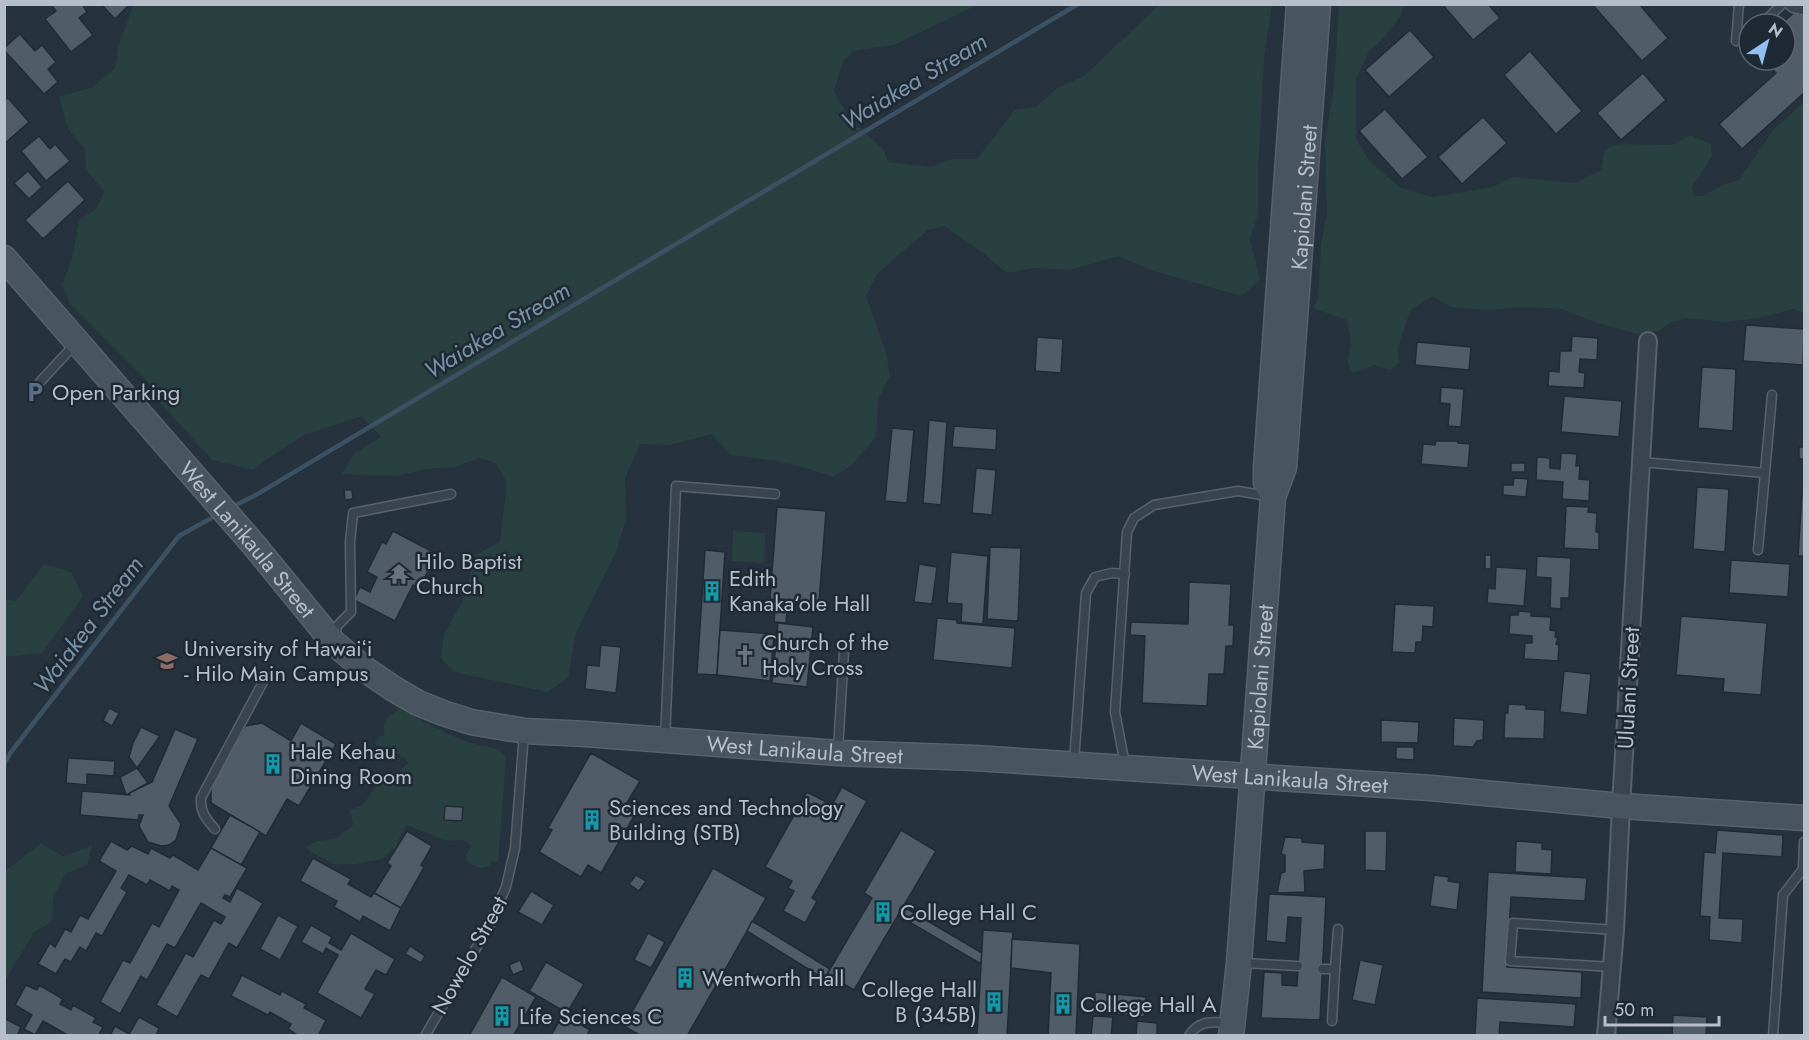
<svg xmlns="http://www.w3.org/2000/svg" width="1809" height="1040" viewBox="0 0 1809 1040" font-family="Jost,sans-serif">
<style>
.green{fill:#294040}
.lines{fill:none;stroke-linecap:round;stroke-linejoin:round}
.stream{stroke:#3d5165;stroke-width:4.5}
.building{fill:#505d69;stroke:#212b35;stroke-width:1.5}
.lane-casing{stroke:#58626c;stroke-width:11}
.street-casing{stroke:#58626c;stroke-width:20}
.secondary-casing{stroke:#58626c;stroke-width:27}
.lane{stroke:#3a444e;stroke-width:8}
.street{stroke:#3a444e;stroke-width:16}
.secondary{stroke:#495461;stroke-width:24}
.labels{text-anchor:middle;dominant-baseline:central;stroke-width:5;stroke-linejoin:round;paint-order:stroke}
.street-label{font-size:22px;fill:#b6bfc9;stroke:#1f2933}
.poi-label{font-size:22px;fill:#b6bfc9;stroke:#1f2933;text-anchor:start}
.water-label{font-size:24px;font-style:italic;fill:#7992aa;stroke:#1f2933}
</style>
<rect width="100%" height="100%" fill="#26323e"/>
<g class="green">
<path d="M134 5H977L894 45 853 51 843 61 834 91 850 119 884 150 888 162 931 167 952 159H977L1015 110 1036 107 1057 88 1084 76 1159 5H1272L1264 58 1258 172V214L1250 239 1260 280 1241 296 1154 271 1118 256 1069 270 1033 268 1007 273 978 249 944 226 928 230 878 273 866 296 886 352 890 376 878 399 876 437 851 466 833 477C798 464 767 459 730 455L712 434 670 445 640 444 625 478 626 519 616 552 576 633 568 678 548 692 454 672 441 658 444 635 466 594 475 555 500 542 507 483 496 463 479 458 455 467 426 469 397 476 342 474 355 453 381 437 362 416 304 435 271 456 253 470 212 460 156 398 147 381 70 304 62 285 72 259 79 220 96 209 104 192 86 169 85 149 68 129 59 97 93 87 115 68 119 43Z"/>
<path d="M1339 5H1404L1401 15 1383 39 1369 51 1356 79V140L1370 161 1399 187 1431 197 1492 187 1513 177 1575 183 1601 170 1605 149 1619 144 1672 145 1690 135 1711 144 1712 156 1692 187 1694 196H1702L1723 185 1739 180 1774 129 1804 102V313L1793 309 1759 318 1726 322 1686 318 1669 323 1659 331 1637 334 1594 322 1563 309 1524 307 1488 310 1451 307 1432 296 1410 311 1398 348 1399 363 1390 370 1374 365 1353 373 1347 362 1351 342 1347 320 1313 308 1318 298 1321 245 1327 212 1325 141 1334 87Z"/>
<path d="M733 531 765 533 764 563 732 561Z"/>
<path d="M44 564 71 572 83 596 42 653 5 657V600L16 601Z"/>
<path d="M400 709C425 722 450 737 478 745 490 748 500 746 506 758L498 862 492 861 490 865C480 870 475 867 467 861L466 855 471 846 464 840 448 841 406 825 396 846 382 859 356 864H334L309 851 307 847 314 842 336 838 353 825 350 810 363 805 385 773 398 772 408 763C402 752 388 750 377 746L375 742 379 737 385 735C382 721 388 715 400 709Z"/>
<path d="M41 843 64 857 92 845 87 865 65 874 53 899 52 922 34 932 5 981V870L15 864Z"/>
</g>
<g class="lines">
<g class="stream">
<path d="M232 507 254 496 1078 4"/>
<path d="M4 764 11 752 179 536 217 515"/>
</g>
</g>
<g class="building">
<path d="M51 4H82L87 12 79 18 93 35 71 52 45 19 56 11Z"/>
<path d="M101 4H130L115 19Z"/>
<path d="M1442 4H1488L1500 18 1473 40Z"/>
<path d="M1592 4H1639L1668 38 1642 61Z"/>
<path d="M1796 11H1804V93L1742 149 1719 124 1776 73 1764 60H1785V24H1781Z"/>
<path d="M1410 30 1434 57 1389 97 1365 70Z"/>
<path d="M20 34 35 51 42 45 56 62 48 69 58 82 44 94 4 50V48Z"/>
<path d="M1530 51 1582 111 1556 134 1504 75Z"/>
<path d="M1643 73 1666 100 1621 140 1597 113Z"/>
<path d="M8 98 29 122 4 144V101Z"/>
<path d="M1385 109 1428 157 1402 179 1359 131Z"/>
<path d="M1483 117 1507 143 1462 184 1438 157Z"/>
<path d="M39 136 50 149 55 144 70 161 46 181 21 151Z"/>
<path d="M28 171 42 187 29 199 14 183Z"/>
<path d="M68 181 85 200 43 239 25 220Z"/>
<path d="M1746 325 1804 329 1803 365 1743 361Z"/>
<path d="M1572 336 1598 338 1597 360 1580 359 1579 372 1585 373 1584 388 1548 386 1549 371 1559 372 1560 351H1571Z"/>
<path d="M1037 337 1063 339 1061 373 1035 371Z"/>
<path d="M1417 342 1471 347 1469 370 1415 365Z"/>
<path d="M1702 367 1736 369 1733 431 1698 428Z"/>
<path d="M1441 387 1464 389 1461 427 1448 426 1450 404 1440 403Z"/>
<path d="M1564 396 1622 401 1619 437 1561 432Z"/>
<path d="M929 420 947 422 941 505 923 503Z"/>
<path d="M954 426 997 429 996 450 952 447Z"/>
<path d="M892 428 914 430 907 503 885 501Z"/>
<path d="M1436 441H1457L1458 443 1470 444 1468 468 1421 464 1423 444 1435 445Z"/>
<rect x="1799" y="447" width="5" height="12"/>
<path d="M1561 453 1577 454 1576 466H1580L1579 479 1590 480 1589 501 1562 499 1563 482 1536 480 1537 457 1550 458V468L1560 469Z"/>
<rect x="1511" y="463" width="14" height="9"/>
<path d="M976 468 996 470 992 515 972 513Z"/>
<path d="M1514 478 1528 479 1526 497 1503 495V485H1513Z"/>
<path d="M1697 487 1729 489 1725 552 1693 549Z"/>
<path d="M344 490H352L353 499 345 500Z"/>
<path d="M1802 494H1804V556H1798Z"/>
<path d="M1566 506 1589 507 1588 512 1597 513 1596 532H1599V550L1564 548Z"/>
<path d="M777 507 826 511 819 603 770 599Z"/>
<path d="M393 531 437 554 419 588 413 585 395 621 354 600 360 587 370 592 377 577 367 572 382 542 386 544Z"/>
<path d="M990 547 1021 548 1018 621 987 619Z"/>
<path d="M705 550 725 552 717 675 697 674Z"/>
<path d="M951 552 988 556 983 624 961 622 962 604 947 603Z"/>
<rect x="1485" y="555" width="6" height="14"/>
<path d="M1537 556 1571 558 1569 598H1561V609L1550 608 1551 578 1536 577Z"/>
<path d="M1731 560 1790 564 1788 597 1729 593Z"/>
<path d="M919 564 937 567 932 604 914 602Z"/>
<path d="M1496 567 1527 569 1524 606 1487 603 1488 588 1495 589Z"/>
<path d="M1189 582 1231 584 1229 625H1234L1233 646H1226L1224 674H1209L1207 706 1142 703 1145 636 1130 635 1131 622 1188 624Z"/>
<path d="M776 599 788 600 786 623 774 622Z"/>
<path d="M1395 604 1434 606 1433 627 1423 626 1422 642H1416L1415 653 1392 652Z"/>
<path d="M1519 611 1531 612V616L1551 617 1550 630 1556 631 1555 637 1558 638 1556 644 1559 645 1558 661 1524 659 1525 643H1532V636L1509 634 1510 615H1518Z"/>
<path d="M1681 616 1767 623 1761 695 1723 692 1724 679 1676 675Z"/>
<path d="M937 618 957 620V623L1015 628 1012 668 933 660Z"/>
<path d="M778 623 813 627 807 687 772 683Z"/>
<path d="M720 630 774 634 770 681 717 675Z"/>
<path d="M601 645 621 647 616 693 585 689 587 665 599 666Z"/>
<path d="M1564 671 1591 674 1587 715 1560 712Z"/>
<path d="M1508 704 1526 705V709L1545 710 1544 739 1504 738 1505 713H1508Z"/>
<path d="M109 708 119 713 112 726 103 721Z"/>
<path d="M1454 718 1484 720 1483 740 1477 741 1473 747 1453 746Z"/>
<path d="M1381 720 1419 722 1418 743 1381 742Z"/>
<path d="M262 723 291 741 301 723 336 744 299 806 287 799 266 836 211 803V785L245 726Z"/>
<path d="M141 727 160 736 137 768 129 757 133 743Z"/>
<path d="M175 729 198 739 169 806 181 824 176 840 169 845 161 846 148 842 139 826 143 815H139L138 820 80 815 82 791 130 795 129 793 152 782Z"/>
<path d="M1396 747H1414V760L1396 759Z"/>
<path d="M591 753 640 781 625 806 636 813 601 873 588 865 581 877 539 852 552 830 548 828Z"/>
<path d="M68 758 115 761 114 776 87 774V785L66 783Z"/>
<path d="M137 768 148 783 126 795 120 777Z"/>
<path d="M842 787 867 801 812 898 817 901 805 923 783 911 794 891 788 888 792 881 765 867 807 792 832 805Z"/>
<path d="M445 806 463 807 462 821 444 820Z"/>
<path d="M230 815 260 832 241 865 211 848Z"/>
<path d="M901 830 936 851 854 990 827 974 872 898 864 893Z"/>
<path d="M1717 830 1783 835 1782 857 1723 853 1719 918 1743 919 1742 943 1709 940 1710 917 1700 916 1704 852 1715 853Z"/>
<path d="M407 831 432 846 421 865 424 867 401 908 374 893 391 866 387 863Z"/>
<path d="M1365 831H1387L1386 871 1365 870Z"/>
<path d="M1285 837 1302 838V842L1325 844 1324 869 1304 871 1305 892 1277 893 1281 873 1285 872V855L1281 854Z"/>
<path d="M111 841 127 850 132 846 148 854 151 848 170 858 173 855 198 870 211 848 247 868 230 897 225 895 223 898 230 902 237 888 263 903 237 948 229 943 209 979 201 975 177 1017 156 1005 186 953 193 957 214 920 221 924 225 917 201 903 175 948 167 944 147 980 141 976 120 1014 100 1002 123 960 130 963 152 923 159 927 179 890 172 886 170 891 150 880 147 885 129 875 121 888 127 892 102 936 96 933 86 951 80 947 71 962 65 959 56 974 38 964 50 943 55 947 65 929 71 932 80 915 88 919 116 871 99 861Z"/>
<path d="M1516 841 1542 843V849L1552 850 1551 874 1515 872Z"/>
<path d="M313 858 351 879 348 884 371 897 374 893 401 908 390 931 363 916 360 922 334 907 337 901 300 881Z"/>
<path d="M713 868 766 898 687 1036H641L624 1026Z"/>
<path d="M1488 872 1587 878 1585 901 1511 897 1507 967 1582 972 1581 998 1482 992Z"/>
<path d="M636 875 646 881 639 891 629 884Z"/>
<path d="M1434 875 1449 877 1448 881 1460 883 1457 910 1430 906Z"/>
<path d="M531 891 554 905 542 925 518 912Z"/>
<path d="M1269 894 1326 897 1320 1020 1261 1018 1264 972 1282 973V985L1297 986 1298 966 1301 918 1288 917 1286 943 1266 941Z"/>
<path d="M904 907 982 953 981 964 899 916Z"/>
<path d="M278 915 298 926 280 960 260 949Z"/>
<path d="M752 921 830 969 827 974 842 983 826 980 747 931Z"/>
<path d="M311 925 332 937 329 943 341 950 351 933 395 959 386 975 376 970 365 989 375 994 361 1018 317 993 338 955 326 948 323 954 301 942Z"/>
<path d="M983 930 1013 932 1007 1036H977Z"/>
<path d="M648 933 665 942 651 968 634 960Z"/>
<path d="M1012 939 1080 944 1076 1036H1048L1051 973 1011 968Z"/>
<path d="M410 946 425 956 421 963 405 954Z"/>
<path d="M520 960 524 970 513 975 509 965Z"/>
<path d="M1360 960 1383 965 1375 1005 1352 1000Z"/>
<path d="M546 962 584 984 567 1013 529 991Z"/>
<path d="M242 975 280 995 282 991 306 1004 304 1008 326 1020 318 1036H299L288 1029 291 1024 270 1012 268 1015 231 996Z"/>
<path d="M502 977 536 997 513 1036H469Z"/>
<path d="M26 985 37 990 39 985 63 999 60 1004 71 1010 73 1005 96 1018 93 1022 103 1027 98 1036H65L66 1034 43 1021 35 1035 24 1029 32 1015 15 1005Z"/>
<path d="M1095 992 1146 997 1144 1017 1093 1012Z"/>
<path d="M1477 998 1576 1004 1574 1027 1500 1022 1499 1036H1475Z"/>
<path d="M563 1014 590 1030 586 1036H551Z"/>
<path d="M1673 1015 1707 1017 1706 1036H1672Z"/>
<path d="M1093 1016 1113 1017 1111 1036H1091Z"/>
<path d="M139 1017 159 1028 156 1036H110L115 1026 129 1034Z"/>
<path d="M4 1018 21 1027 17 1036H4Z"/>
<path d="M1137 1021 1157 1023V1036H1136Z"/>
</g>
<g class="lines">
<g class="lane-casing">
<g id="lane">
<path d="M1739 4 1736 41H1744L1749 36"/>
<path d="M1788 4 1793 8 1804 10"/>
<path d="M1762 24 1782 4"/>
<path d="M40 382 76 343"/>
<path d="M1641 462 1765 473"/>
<path d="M1758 550 1772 395"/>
<path d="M335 637 337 626 351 612 350 542 353 513 451 494"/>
<path d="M665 739 676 486 775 494"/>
<path d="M838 750 844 651"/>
<path d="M1074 762 1086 593 1095 577 1112 573 1125 574"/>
<path d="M1125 765 1115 712 1127 532 1134 518 1154 505 1238 491 1268 496"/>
<path d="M215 829C206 819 200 812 201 798L263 682"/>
<path d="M1242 963 1298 966"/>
<path d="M1613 967 1510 961 1513 923 1615 930"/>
<path d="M1322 969H1335L1338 929"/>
<path d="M1332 1021 1335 969"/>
<path d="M425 1036 490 924 506 887 515 848 524 734"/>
<path d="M1189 1036C1199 1019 1214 1022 1231 1023"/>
<path d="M1773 1036 1783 895 1803 869 1804 842"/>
</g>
</g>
<g class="street-casing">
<path id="street" d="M1606 1036 1615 930 1621 806 1648 341"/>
</g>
<g class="secondary-casing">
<g id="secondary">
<path id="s1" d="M4 258 254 545 334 643 366 670 394 689 418 703 443 713 471 722 525 731 586 734 838 753 975 758 1431 788 1621 806 1804 818"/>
<path d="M1273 497 1266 483V468L1299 4"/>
<path id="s2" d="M1231 1036 1239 963 1273 497 1284 467 1318 4"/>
</g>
</g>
<use href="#lane" class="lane"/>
<use href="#street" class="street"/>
<use href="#secondary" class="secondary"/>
</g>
<defs>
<g id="parking-bare" transform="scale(1.62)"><path d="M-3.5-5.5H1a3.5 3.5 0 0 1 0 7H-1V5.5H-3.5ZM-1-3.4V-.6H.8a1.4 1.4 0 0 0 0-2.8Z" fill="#5c6f8a" stroke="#1f2933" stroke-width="2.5" paint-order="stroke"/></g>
<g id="temple-bare" transform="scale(1.62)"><path d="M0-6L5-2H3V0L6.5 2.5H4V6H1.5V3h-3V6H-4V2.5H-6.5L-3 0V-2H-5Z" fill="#6b7280" stroke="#1f2933" stroke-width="2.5" paint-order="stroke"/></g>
<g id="building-bare" transform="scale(1.62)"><path d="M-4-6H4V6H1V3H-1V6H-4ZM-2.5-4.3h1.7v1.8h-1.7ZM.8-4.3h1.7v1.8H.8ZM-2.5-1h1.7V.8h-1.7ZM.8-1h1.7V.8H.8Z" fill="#0f9aa8" stroke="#1f2933" stroke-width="2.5" paint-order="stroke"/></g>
<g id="church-bare" transform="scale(1.62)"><path d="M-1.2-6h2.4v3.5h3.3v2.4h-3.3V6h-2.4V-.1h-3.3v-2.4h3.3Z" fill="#6b7280" stroke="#1f2933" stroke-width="2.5" paint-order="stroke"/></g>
<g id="university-bare" transform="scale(1.62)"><path d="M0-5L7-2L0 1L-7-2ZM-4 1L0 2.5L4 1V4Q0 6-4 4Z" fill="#8d6e63" stroke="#1f2933" stroke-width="2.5" paint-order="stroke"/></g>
</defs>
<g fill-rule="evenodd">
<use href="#parking-bare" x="35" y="392"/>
<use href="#temple-bare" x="399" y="574"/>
<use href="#building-bare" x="712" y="591"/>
<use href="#church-bare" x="745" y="655"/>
<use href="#university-bare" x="167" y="661"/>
<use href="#building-bare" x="273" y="764"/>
<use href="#building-bare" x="592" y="820"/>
<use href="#building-bare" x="883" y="912"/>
<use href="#building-bare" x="685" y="978"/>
<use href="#building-bare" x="994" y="1002"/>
<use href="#building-bare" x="1063" y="1004"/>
<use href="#building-bare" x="502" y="1016"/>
</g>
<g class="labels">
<g class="street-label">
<text stroke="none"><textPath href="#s2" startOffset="843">Kapiolani Street</textPath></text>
<text stroke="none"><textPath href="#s1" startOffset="372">West Lanikaula Street</textPath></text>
<text stroke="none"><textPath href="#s2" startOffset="360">Kapiolani Street</textPath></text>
<text transform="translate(1628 688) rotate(-87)">Ululani Street</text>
<text stroke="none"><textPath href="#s1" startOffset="1002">West Lanikaula Street</textPath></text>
<text stroke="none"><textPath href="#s1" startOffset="1488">West Lanikaula Street</textPath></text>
<text transform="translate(469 955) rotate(-61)">Nowelo Street</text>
</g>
<g class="poi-label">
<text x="52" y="392">Open Parking</text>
<text x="416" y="561">Hilo Baptist<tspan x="416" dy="25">Church</tspan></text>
<text x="729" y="578">Edith<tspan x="729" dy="25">Kanaka‘ole Hall</tspan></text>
<text x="762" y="642">Church of the<tspan x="762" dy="25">Holy Cross</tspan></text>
<text x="184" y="648">University of Hawaiʻi<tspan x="184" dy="25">- Hilo Main Campus</tspan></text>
<text x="290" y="751">Hale Kehau<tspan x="290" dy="25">Dining Room</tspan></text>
<text x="609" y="807">Sciences and Technology<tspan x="609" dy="25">Building (STB)</tspan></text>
<text x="900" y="912">College Hall C</text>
<text x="702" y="978">Wentworth Hall</text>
<text x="977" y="989" text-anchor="end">College Hall<tspan x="977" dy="25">B (345B)</tspan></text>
<text x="1080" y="1004">College Hall A</text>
<text x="519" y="1016">Life Sciences C</text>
</g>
<g class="water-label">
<text transform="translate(914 81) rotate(-31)">Waiakea Stream</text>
<text transform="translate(497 330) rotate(-31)">Waiakea Stream</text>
<text transform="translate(88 625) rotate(-53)">Waiakea Stream</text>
</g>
</g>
<rect width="1809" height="1040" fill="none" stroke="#b6bfc9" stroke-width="12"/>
<g transform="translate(1767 42) rotate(36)"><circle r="28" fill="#1f2933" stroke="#5b656f" stroke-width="1.5"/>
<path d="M0-4.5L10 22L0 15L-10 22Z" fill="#92bff2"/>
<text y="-9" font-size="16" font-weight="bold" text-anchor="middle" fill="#b6bfc9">N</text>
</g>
<path d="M1605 1016v9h114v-9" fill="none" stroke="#b6bfc9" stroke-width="3"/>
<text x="1614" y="1016" font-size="18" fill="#b6bfc9" stroke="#1f2933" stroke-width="4.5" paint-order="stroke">50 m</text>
</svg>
